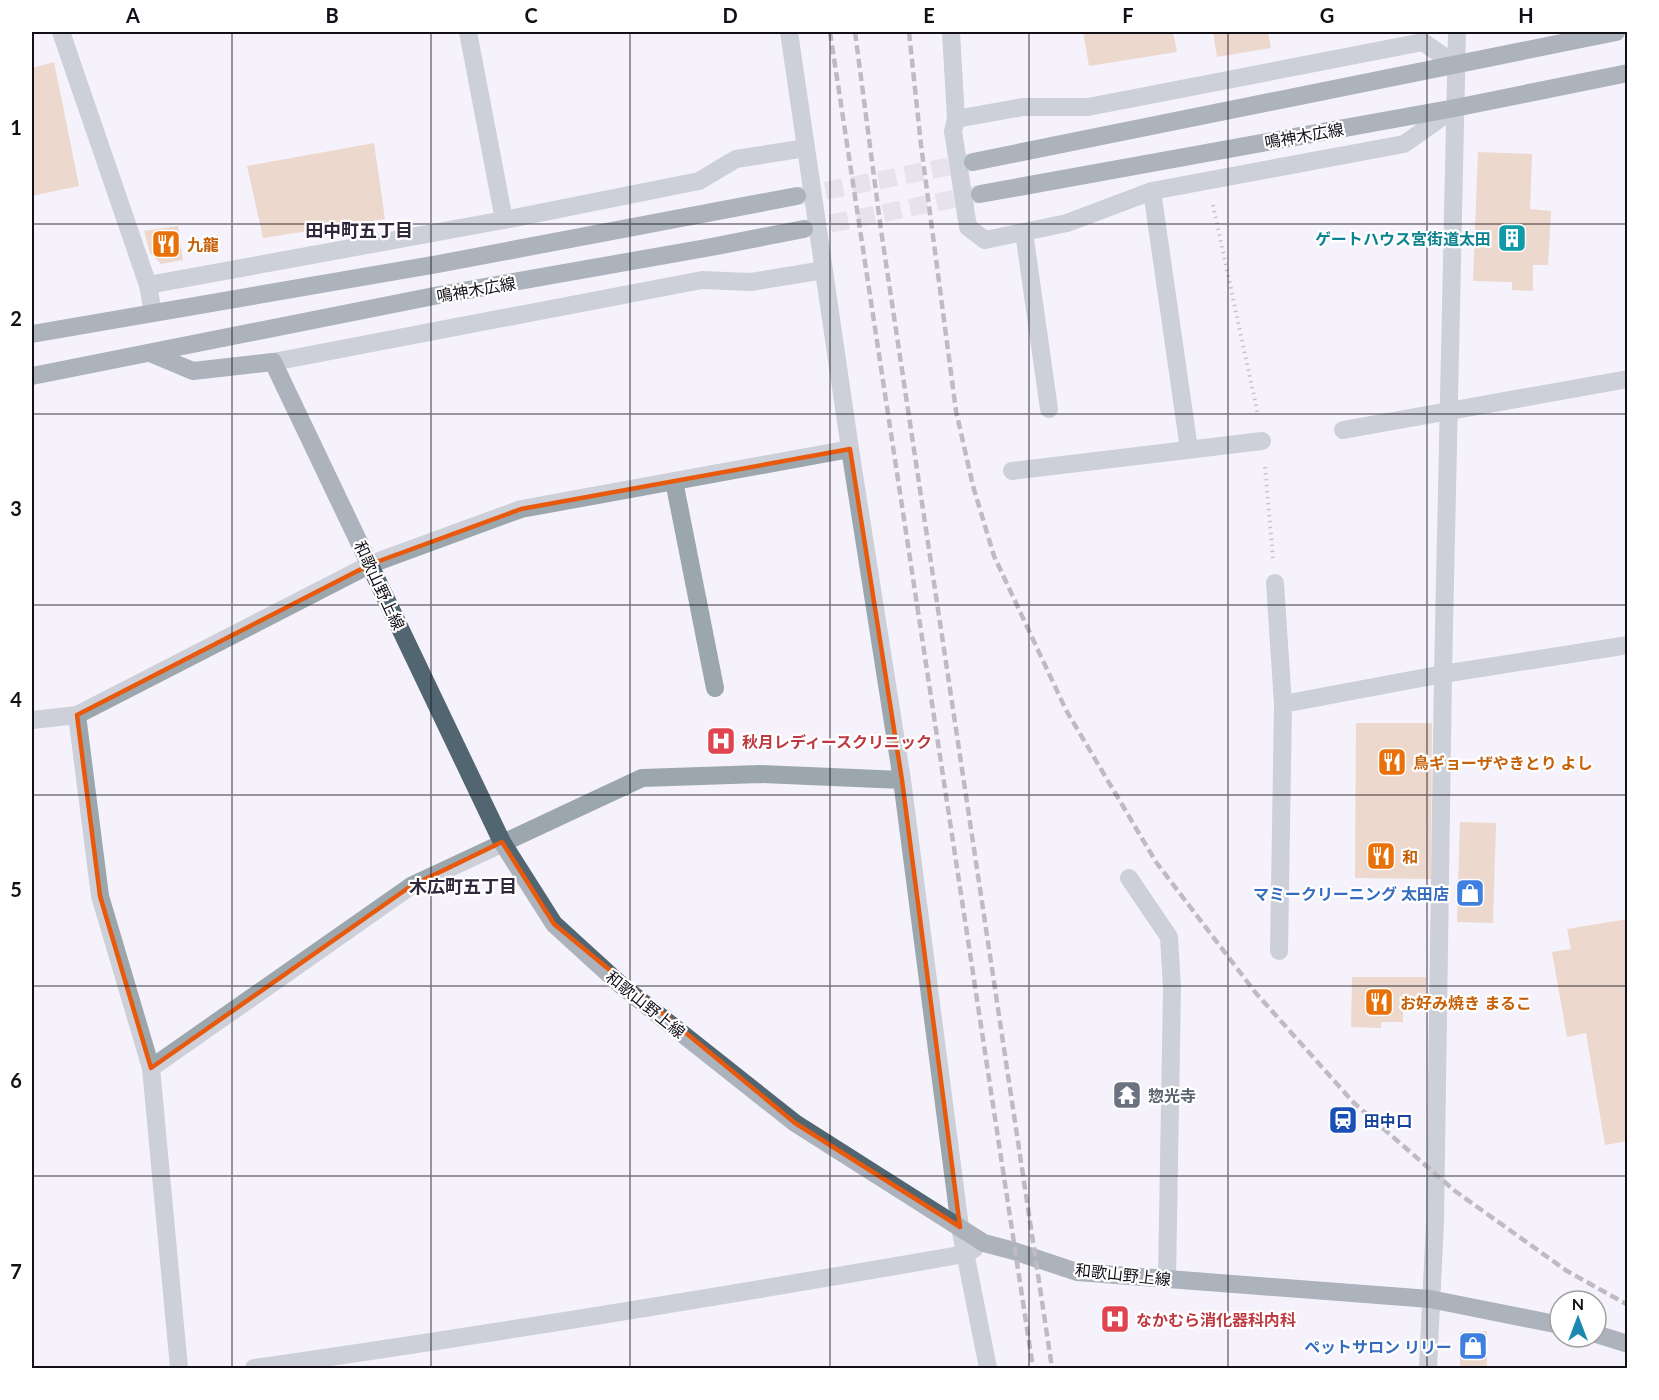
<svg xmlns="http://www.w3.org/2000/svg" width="1659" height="1400" viewBox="0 0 1659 1400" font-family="Lato,'Noto Sans JP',sans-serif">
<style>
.building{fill:#e0b895}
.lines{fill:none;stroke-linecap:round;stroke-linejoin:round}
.major-tunnel{stroke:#d4d0da;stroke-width:18;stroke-dasharray:18 9;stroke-linecap:butt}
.path{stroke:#918d96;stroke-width:4;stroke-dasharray:1.5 4.5;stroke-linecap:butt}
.minor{stroke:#9ba6ad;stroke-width:18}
.major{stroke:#526672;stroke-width:18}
.rail{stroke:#7c7880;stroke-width:4.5;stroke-dasharray:9 4.5;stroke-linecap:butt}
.marked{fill:none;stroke:#e8590c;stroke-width:4.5;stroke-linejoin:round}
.grid{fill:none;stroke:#130f17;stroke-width:1.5;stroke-opacity:0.55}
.labels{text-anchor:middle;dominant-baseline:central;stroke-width:4.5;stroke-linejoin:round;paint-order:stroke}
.street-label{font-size:16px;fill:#130f17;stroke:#fff}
.culture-label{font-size:16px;font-weight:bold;fill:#0d838f;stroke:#fff;text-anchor:end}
.food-label{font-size:16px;font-weight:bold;fill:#c56008;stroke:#fff;text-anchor:start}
.health-label{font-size:16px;font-weight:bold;fill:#be3a42;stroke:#fff;text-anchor:start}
.shop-label{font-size:16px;font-weight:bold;fill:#366cbe;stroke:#fff;text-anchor:end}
.worship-label{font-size:16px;font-weight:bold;fill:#5b616d;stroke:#fff;text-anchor:start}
.transit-label{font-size:16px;font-weight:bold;fill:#164399;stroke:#fff;text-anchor:start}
.neighbourhood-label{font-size:18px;font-weight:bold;fill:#31283b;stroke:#fff}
.neatline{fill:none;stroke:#130f17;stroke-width:2}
.grid-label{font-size:20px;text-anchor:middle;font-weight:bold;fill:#130f17}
</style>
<rect width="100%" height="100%" fill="#f6f2fc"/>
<g class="building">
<path d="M1083 32H1173L1177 52 1089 66Z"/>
<path d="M1213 32H1268L1271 48 1217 57Z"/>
<path d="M54 62 79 186 32 196V68Z"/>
<path d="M374 143 385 219 263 238 247 166Z"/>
<path d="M1478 152 1532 154 1530 209 1551 211 1548 265H1533V291L1512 290V282L1473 281Z"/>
<path d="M178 226 183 260 161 264 150 253 144 231Z"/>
<path d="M1356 723H1432L1431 879 1355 878Z"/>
<path d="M1460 822 1496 823 1493 923 1457 922Z"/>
<path d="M1628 919V1141L1605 1145 1586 1033 1567 1037 1552 952 1571 949 1567 929Z"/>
<path d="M1352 977H1426V1009H1403V1022H1381V1028L1351 1027Z"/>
<path d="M1487 1331V1367H1460V1332Z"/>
</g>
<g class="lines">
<g class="major-tunnel">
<path d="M799 196 972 162"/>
<path d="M804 229 978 194"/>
</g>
<g class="path">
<path d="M1213 205 1258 415"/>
<path d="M1265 467 1273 558"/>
</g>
<g class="minor">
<path d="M61 32 148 285"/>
<path d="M468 32 504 220"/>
<path d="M951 32 956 119 953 131 968 227 985 240 1067 223 1152 191 1404 144 1455 108"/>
<path d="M956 119 1023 107H1088L1423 42 1456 65"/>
<path d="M806 148 850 449 902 780"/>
<path d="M1152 191 1189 449"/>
<path d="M1024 232 1049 409"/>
<path d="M153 313 148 285 504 220 699 181 736 159 806 148 789 32"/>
<path d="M273 362 702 280 751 282 824 270"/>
<path d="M1343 430 1628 379"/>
<path d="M1012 471 1262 441"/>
<path d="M674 481 715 688"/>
<path d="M1275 583 1283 704 1279 951"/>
<path d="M1283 704 1443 674 1628 645"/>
<path d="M32 720 77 715"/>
<path d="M1129 878 1169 937 1172 988 1167 1279"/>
<path d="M151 1068 411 886 642 778 760 774 902 780 960 1227 988 1368"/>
<path d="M179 1368 151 1068 100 896 77 715 371 564 521 509 850 449"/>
<path d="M254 1368C492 1334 729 1295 965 1254L974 1249"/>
<path d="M1428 1368 1435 1221 1443 674 1457 32"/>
</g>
<g class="major">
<path d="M973 162 1616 32"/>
<path d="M980 194 1455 108 1628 73"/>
<path d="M32 334 438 264 797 196"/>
<path d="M150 353 193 371 273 362 502 842 554 924 622 986 795 1123 984 1243 1014 1251 1077 1272 1430 1299 1560 1325"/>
<path d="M32 376 434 296 706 248 804 229"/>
<path d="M1596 1334 1628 1344"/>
</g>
<g class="rail">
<path d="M830 32 1033 1368"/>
<path d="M855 32 881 230 1052 1368"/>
<path d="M909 32 921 145 956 411 973 486 994 556 1066 710 1156 862 1255 992 1354 1103 1455 1191 1567 1271 1628 1305"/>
</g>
</g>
<path d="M0 0H1659V1400H0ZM850 449 902 780 960 1227 795 1123 554 924 502 842 411 886 151 1068 100 896 77 715 371 564 521 509Z" fill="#f6f2fc" fill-opacity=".55" fill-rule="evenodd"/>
<path class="marked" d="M850 449 902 780 960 1227 795 1123 554 924 502 842 411 886 151 1068 100 896 77 715 371 564 521 509Z"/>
<path class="grid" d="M232 32V1368M431 32V1368M630 32V1368M830 32V1368M1029 32V1368M1228 32V1368M1427 32V1368M32 224H1628M32 414H1628M32 605H1628M32 795H1628M32 986H1628M32 1176H1628"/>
<defs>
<g id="building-square" transform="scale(1.5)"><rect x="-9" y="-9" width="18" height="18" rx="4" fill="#0f9aa8" stroke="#fff"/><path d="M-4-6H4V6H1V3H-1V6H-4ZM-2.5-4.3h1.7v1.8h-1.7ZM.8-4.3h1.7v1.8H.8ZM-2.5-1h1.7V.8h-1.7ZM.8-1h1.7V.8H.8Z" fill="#fff"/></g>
<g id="restaurant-square" transform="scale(1.5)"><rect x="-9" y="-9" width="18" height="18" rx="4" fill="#e8710a" stroke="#fff"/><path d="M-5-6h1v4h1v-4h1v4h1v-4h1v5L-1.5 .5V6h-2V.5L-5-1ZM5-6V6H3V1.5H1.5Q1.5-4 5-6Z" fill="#fff"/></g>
<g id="hospital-square" transform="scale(1.5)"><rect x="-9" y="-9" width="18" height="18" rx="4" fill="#e0444e" stroke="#fff"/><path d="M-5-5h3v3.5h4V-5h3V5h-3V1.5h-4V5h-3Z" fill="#fff"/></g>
<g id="shop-square" transform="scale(1.5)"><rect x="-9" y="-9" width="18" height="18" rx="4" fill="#3f7fe0" stroke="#fff"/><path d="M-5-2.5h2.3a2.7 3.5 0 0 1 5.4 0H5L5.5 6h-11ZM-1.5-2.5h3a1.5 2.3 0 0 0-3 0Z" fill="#fff"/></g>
<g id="temple-square" transform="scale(1.5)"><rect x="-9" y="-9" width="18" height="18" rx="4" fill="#6b7280" stroke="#fff"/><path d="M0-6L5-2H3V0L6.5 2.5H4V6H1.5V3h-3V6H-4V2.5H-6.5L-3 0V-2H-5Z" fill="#fff"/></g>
<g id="station-square" transform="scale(1.5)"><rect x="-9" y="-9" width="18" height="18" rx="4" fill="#1a4fb4" stroke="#fff"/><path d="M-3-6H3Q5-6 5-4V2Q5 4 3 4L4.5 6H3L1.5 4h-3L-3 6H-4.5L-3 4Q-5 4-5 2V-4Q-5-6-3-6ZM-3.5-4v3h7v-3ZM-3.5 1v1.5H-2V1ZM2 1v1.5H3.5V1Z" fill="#fff"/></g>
</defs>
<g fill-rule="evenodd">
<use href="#building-square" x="1512" y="238"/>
<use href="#restaurant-square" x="166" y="244"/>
<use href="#hospital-square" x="721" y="741"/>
<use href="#restaurant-square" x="1392" y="762"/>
<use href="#restaurant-square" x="1381" y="856"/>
<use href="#shop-square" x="1470" y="893"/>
<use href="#restaurant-square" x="1379" y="1002"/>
<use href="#temple-square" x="1127" y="1095"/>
<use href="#station-square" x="1343" y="1120"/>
<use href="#hospital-square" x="1115" y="1319"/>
<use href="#shop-square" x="1473" y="1346"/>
</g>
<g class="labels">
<g class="street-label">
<text transform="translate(1304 135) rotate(-10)">鳴神木広線</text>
<text transform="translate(476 289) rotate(-10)">鳴神木広線</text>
<text transform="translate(380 585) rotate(65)">和歌山野上線</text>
<text transform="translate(646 1004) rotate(39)">和歌山野上線</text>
<text transform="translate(1123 1274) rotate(6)">和歌山野上線</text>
</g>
<g class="culture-label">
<text x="1491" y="238">ゲートハウス宮街道太田</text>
</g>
<g class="food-label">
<text x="187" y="244">九龍</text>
<text x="1413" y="762">鳥ギョーザやきとり よし</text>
<text x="1402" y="856">和</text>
<text x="1400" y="1002">お好み焼き まるこ</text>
</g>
<g class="health-label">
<text x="742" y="741">秋月レディースクリニック</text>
<text x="1136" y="1319">なかむら消化器科内科</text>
</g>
<g class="shop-label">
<text x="1449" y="893">マミークリーニング 太田店</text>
<text x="1452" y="1346">ペットサロン リリー</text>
</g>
<g class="worship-label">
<text x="1148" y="1095">惣光寺</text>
</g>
<g class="transit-label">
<text x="1364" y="1120">田中口</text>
</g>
<g class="neighbourhood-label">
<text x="359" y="230">田中町五丁目</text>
<text x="463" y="886">木広町五丁目</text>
</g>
</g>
<rect width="1659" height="1400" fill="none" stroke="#ffffff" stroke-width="66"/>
<g transform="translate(1578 1319)"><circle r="28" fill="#ffffff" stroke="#a19fa2" stroke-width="1.5"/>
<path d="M0-4.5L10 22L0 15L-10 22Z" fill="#1c89b0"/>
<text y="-9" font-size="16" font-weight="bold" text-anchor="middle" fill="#130f17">N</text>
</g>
<rect x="33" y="33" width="1593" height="1334" class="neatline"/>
<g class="grid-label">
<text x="133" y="23">A</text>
<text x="332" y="23">B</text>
<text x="531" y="23">C</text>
<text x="730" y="23">D</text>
<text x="929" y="23">E</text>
<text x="1128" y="23">F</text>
<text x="1327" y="23">G</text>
<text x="1526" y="23">H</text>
<text x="16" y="135">1</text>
<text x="16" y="326">2</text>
<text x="16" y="516">3</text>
<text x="16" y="707">4</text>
<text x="16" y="897">5</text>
<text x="16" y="1088">6</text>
<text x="16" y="1279">7</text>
</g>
</svg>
